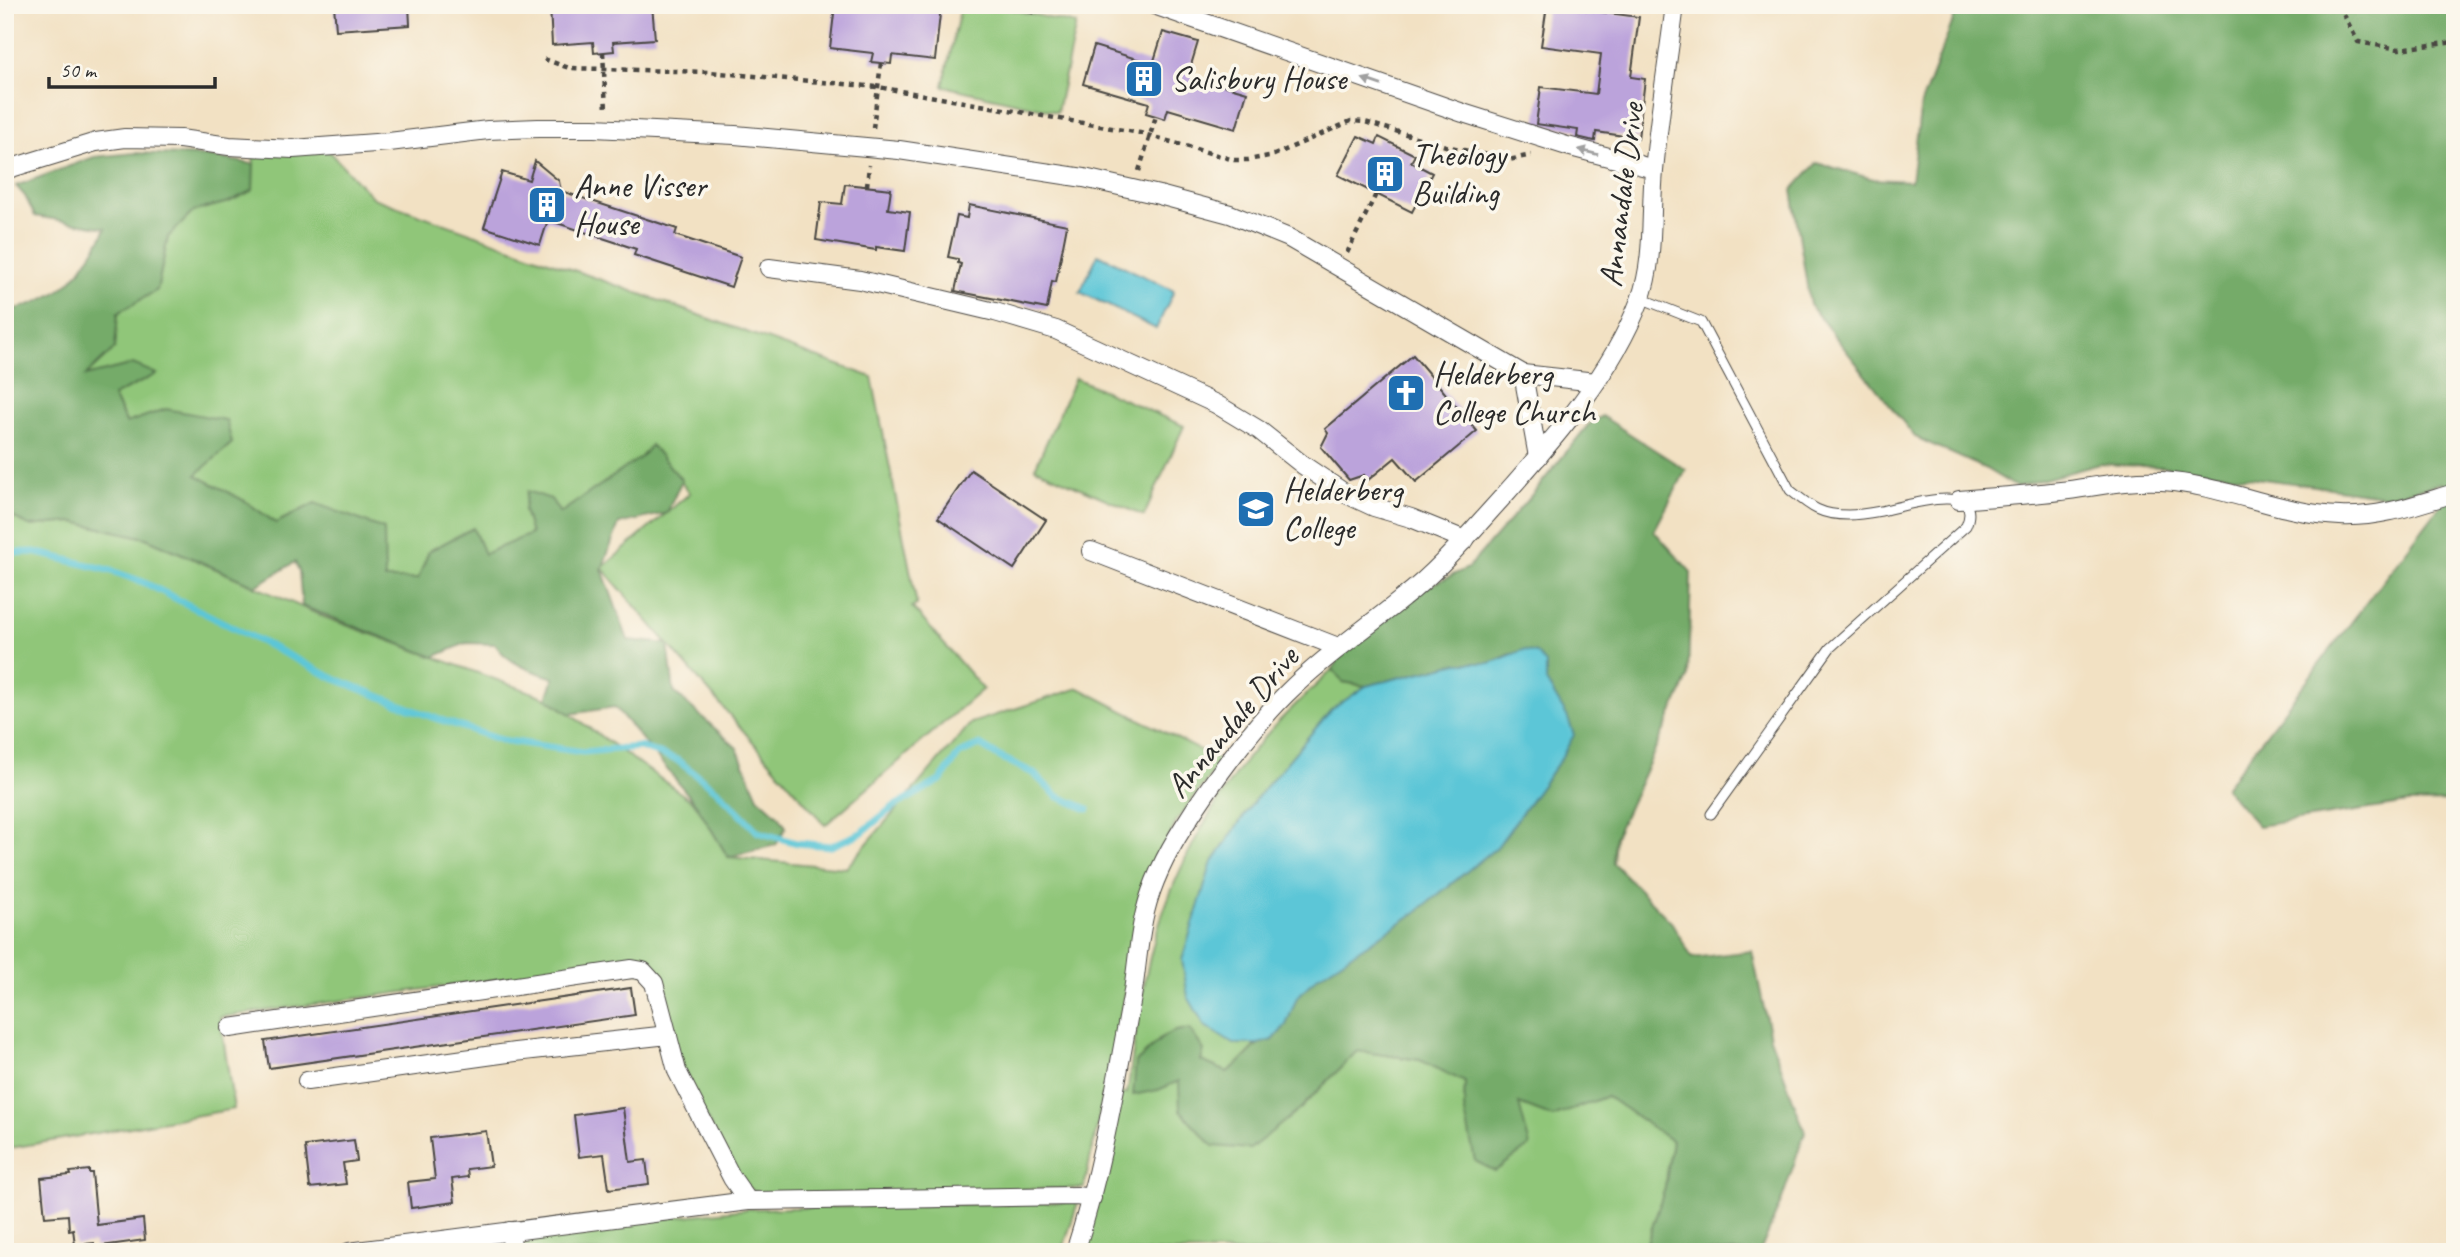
<svg xmlns="http://www.w3.org/2000/svg" width="2460" height="1257" viewBox="0 0 2460 1257" font-family="Caveat,sans-serif">
<style>
.green{fill:#90c679;stroke:#5e7852;stroke-width:2}
.forest{fill:#74ab69;stroke:#506b4a;stroke-width:2}
.water{fill:#5cc6d7;stroke:#447881;stroke-width:2}
.lines{fill:none;stroke-linecap:round;stroke-linejoin:round}
.stream{stroke:#5cc6d7;stroke-width:7}
.building{fill:#bba3db}
.service-casing{stroke:#494642;stroke-width:11}
.minor-casing{stroke:#494642;stroke-width:20}
.path{stroke:#494642;stroke-width:4.5;stroke-dasharray:5 5;stroke-linecap:butt}
.service{stroke:#fff;stroke-width:9}
.minor{stroke:#fff;stroke-width:18}
.oneway{fill:#a0a0a0}
.labels{text-anchor:middle;dominant-baseline:central;stroke-width:7;stroke-linejoin:round;paint-order:stroke}
.poi-label{font-size:33px;fill:#2b2b2b;stroke:#fbf7ec;text-anchor:start}
.street-label{font-size:33px;fill:#2b2b2b;stroke:#fbf7ec}
</style>
<rect width="100%" height="100%" fill="#fbf7ec"/>
<filter id="ink" filterUnits="userSpaceOnUse"><feTurbulence type="fractalNoise" baseFrequency=".0143" numOctaves="2"/><feDisplacementMap in="SourceGraphic" scale="14" xChannelSelector="R" yChannelSelector="G"/><feConvolveMatrix kernelMatrix="1 2 1 2 8 2 1 2 1" color-interpolation-filters="sRGB"/></filter>
<filter id="wash" filterUnits="userSpaceOnUse"><feTurbulence type="fractalNoise" baseFrequency=".00686" numOctaves="4" result="noise"/><feDisplacementMap in="SourceGraphic" scale="28" xChannelSelector="R" yChannelSelector="G"/><feGaussianBlur stdDeviation="1.57" result="paint"/><feColorMatrix in="noise" values="0 0 0 0 0 0 0 0 0 0 0 0 0 0 0 0 0 1.4 0 .05"/><feComposite in="paint" operator="in"/></filter>
<g filter="url(#wash)">
<rect width="100%" height="100%" fill="#f2e1c3"/>
<g class="green">
<path d="M961 5H991L1076 24 1057 112 943 86Z"/>
<path d="M252 147H325L373 198 872 377 917 605 912 607 983 689 825 825 602 568 690 493 651 445 642 457 559 514 524 510 531 534 484 555 473 529 429 551 418 579H385L315 503 276 523 245 501 195 475 232 443 166 409 127 423 113 396 156 374 84 377 115 348 118 313 157 290 168 237 194 211 229 202 254 164Z"/>
<path d="M1075 378 1184 426 1144 516 1035 468Z"/>
<path d="M5 512 29 526 74 522 146 538 324 617 547 698 696 804 728 857 846 868 971 723 1079 688 1221 761 1176 822 1139 906 1125 994 1084 1188 761 1196 738 1181 682 1070 656 976 603 965 220 1017 234 1109 5 1149Z"/>
<path d="M1333 669 1343 682 1366 686 1331 710 1254 801 1211 865 1233 1044H1258L1239 1063 1227 1072 1201 1061 1181 1030 1161 1037 1153 1049 1136 1062 1158 1090 1179 1080 1300 1109 1357 1051 1420 1060 1465 1082 1464 1108 1518 1103 1553 1117 1607 1096 1672 1141 1665 1188 1644 1252H1080L1118 1093 1127 1094C1134 1049 1139 1002 1150 957 1168 879 1216 792 1268 733 1288 710 1312 690 1333 669Z"/>
<path d="M1078 1202 1062 1252H524L523 1245 540 1232 747 1209Z"/>
</g>
<g class="forest">
<path d="M1959 5H2455V802L2408 803 2258 826 2225 788 2443 502 2442 483 2388 496 2182 468 2100 464 2016 487 1986 469 1915 437 1810 305 1792 190 1817 163 1873 179 1911 181 1921 104Z"/>
<path d="M135 153 206 156 254 164 253 190 229 202 194 211 168 237 157 290 118 313 115 348 85 376 133 364 157 374 113 396 126 423 166 409 226 420 232 443 196 475 245 501 276 523 315 503 384 529 385 579H418L429 551 473 528 484 554 531 534 524 510 527 491 551 499 560 513 641 457 651 445 682 480 667 513 619 524 602 569 628 640 668 644 674 692 737 748 758 797 779 816 786 827 776 845 728 857 696 804 615 707 570 714 547 698 554 678C532 671 508 664 495 644L466 643 434 657 302 606 299 571 295 562 256 586 146 538 74 522 29 526 5 512V310C22 310 52 297 65 286 79 275 99 244 106 228L35 216 25 196 16 186 94 157Z"/>
<path d="M1602 416 1686 470 1654 531 1691 572 1688 678 1615 837 1613 863 1672 923 1692 958 1752 951 1770 1037 1805 1132 1781 1202 1760 1252H1644L1665 1188 1672 1141 1607 1096 1553 1117 1519 1104 1530 1146 1495 1171 1475 1161 1464 1108 1465 1082 1420 1060 1357 1051 1300 1109 1250 1149 1213 1146 1180 1110 1179 1081 1158 1090 1133 1095 1136 1062C1155 1047 1163 1028 1190 1030L1204 1050 1201 1061 1227 1072 1239 1063 1258 1044 1273 1040 1286 1025 1297 997 1317 977 1415 913 1497 847 1560 760 1554 694 1545 681 1546 664 1511 654 1490 663H1458L1366 686 1343 682 1333 669 1347 645 1405 597 1468 568 1535 491 1588 425Z"/>
</g>
<g class="water">
<path d="M1098 254 1174 291 1156 329 1080 292Z"/>
<path d="M1523 650 1536 653 1546 664V681L1567 716 1574 735 1560 760 1497 847 1415 913 1317 977 1297 997 1286 1025 1273 1040 1258 1044H1233L1205 1026 1188 997 1182 960 1211 865 1254 801 1331 710 1366 686 1458 663H1490Z"/>
</g>
<g class="lines">
<path class="stream" d="M5 553 34 552 109 570 143 582 333 678 432 717 501 740 583 752 640 747 677 760 719 792 758 832 797 843 831 846 861 833 893 807 941 780 959 754 980 745 998 756 1033 773 1057 796 1088 809"/>
</g>
<g id="blocks">
<g class="building">
<path d="M334 5H409L410 25 336 30Z"/>
<path d="M550 5H652L655 39 613 42 614 51 594 53 593 42 552 45Z"/>
<path d="M835 5H941L935 60 892 55 891 64 871 62 873 53 830 48Z"/>
<path d="M1547 5 1639 17 1631 77 1645 79 1638 138 1596 132 1595 141 1590 140 1577 137 1578 130 1536 124 1541 87 1596 94 1601 54 1541 46Z"/>
<path d="M1163 32 1198 42 1188 75 1247 92 1236 129 1168 109 1165 119 1156 116 1146 113 1149 103 1083 84 1094 46 1153 64Z"/>
<path d="M1358 136 1376 144 1379 137 1415 155 1411 162 1432 173 1412 212 1338 175Z"/>
<path d="M535 161 559 181 561 191 677 229 675 235 741 257 731 287 634 255 636 249 548 220 540 245 484 227 502 172 529 180Z"/>
<path d="M845 184 891 189 888 209 910 212 905 251 876 247V250L816 240 821 202 842 204Z"/>
<path d="M969 205 1067 225 1056 282 1052 281 1047 309 955 291 961 264 958 263V259L948 257 957 216 967 218Z"/>
<path d="M1413 355 1477 431 1416 482 1395 458 1368 480 1364 475 1349 480 1321 447 1328 433 1325 429Z"/>
<path d="M971 470 1046 520 1014 569 938 518Z"/>
<path d="M631 988 635 1015 269 1068 265 1041Z"/>
<path d="M623 1108 630 1162 646 1160 649 1184 609 1189 604 1154 579 1157 574 1115Z"/>
<path d="M486 1131 491 1166 467 1169 468 1177 452 1179 455 1202 411 1208 408 1182 435 1179 430 1138Z"/>
<path d="M354 1140 357 1161 343 1163 346 1184 310 1188 305 1146Z"/>
<path d="M89 1170V1173H92L97 1225 143 1219 145 1240 94 1247V1243L75 1245 73 1229 69 1230 68 1215 45 1217 41 1178 71 1175 70 1172Z"/>
</g>
</g>
</g>
<g filter="url(#ink)">
<use href="#blocks" fill-opacity="0" stroke="#494642" stroke-width="2"/>
<g class="lines">
<g class="service-casing">
<path id="service" d="M1640 298 1701 322 1790 490C1811 507 1820 515 1848 515 1859 515 1870 513 1881 511 1898 508 1986 478 1966 526L1830 648 1711 814"/>
</g>
<g class="minor-casing">
<g id="minor">
<path d="M1154 5 1463 113 1567 146 1654 169"/>
<path d="M5 170 96 142 125 138 180 139 229 146 293 149 389 142 488 130 538 128H594L735 135 899 150 1084 178 1159 195 1230 214 1289 238 1523 374 1596 382"/>
<path d="M769 268 860 280 995 312 1056 330 1216 404 1259 430 1303 465 1346 494 1374 507 1411 518 1465 540"/>
<path d="M1523 374 1538 457"/>
<path d="M1959 500C1993 497 2027 495 2061 491 2094 487 2128 479 2162 481 2222 485 2282 514 2340 516 2380 518 2417 504 2455 493"/>
<path d="M1091 551 1338 647"/>
<path d="M230 1028 632 969 643 971 654 983 677 1071 732 1178 748 1201"/>
<path d="M307 1081 515 1052 668 1035"/>
<path d="M510 1231 513 1252"/>
<path d="M349 1252 748 1201 1076 1196 1092 1198"/>
<path d="M1075 1252C1102 1169 1116 1083 1132 997 1137 969 1138 940 1145 912 1152 883 1168 851 1184 826 1211 783 1250 730 1286 694 1322 658 1364 630 1403 598 1439 570 1469 534 1500 500 1553 440 1611 376 1640 300 1655 259 1650 213 1654 171 1659 115 1668 60 1675 5"/>
</g>
</g>
<g class="path">
<path d="M2343 5 2341 9 2358 42 2399 49 2455 42"/>
<path d="M1031 14 1033 5"/>
<path d="M603 52 606 110"/>
<path d="M544 59 569 68 709 72 878 87 1140 133 1234 160H1248L1274 155 1351 121 1365 122 1446 146 1509 160 1531 155"/>
<path d="M873 128 881 63"/>
<path d="M1139 171 1156 116"/>
<path d="M867 186 869 165"/>
<path d="M1347 253 1376 194"/>
</g>
<use href="#service" class="service"/>
<use href="#minor" class="minor"/>
</g>
<defs><path id="oneway-solid" d="M-6-.8H1V-3.2L6.5 0L1 3.2V.8H-6Z" transform="scale(1.75)"/></defs>
<g class="oneway">
<use href="#oneway-solid" transform="translate(1372 82) rotate(-161)"/>
<use href="#oneway-solid" transform="translate(1588 152) rotate(-165)"/>
</g>
</g>
<defs>
<g id="building-square" transform="scale(2.0125)"><rect x="-9" y="-9" width="18" height="18" rx="4" fill="#1f6fb2" stroke="#fbf7ec"/><path d="M-4-6H4V6H1V3H-1V6H-4ZM-2.5-4.3h1.7v1.8h-1.7ZM.8-4.3h1.7v1.8H.8ZM-2.5-1h1.7V.8h-1.7ZM.8-1h1.7V.8H.8Z" fill="#fff"/></g>
<g id="church-square" transform="scale(2.0125)"><rect x="-9" y="-9" width="18" height="18" rx="4" fill="#1f6fb2" stroke="#fbf7ec"/><path d="M-1.2-6h2.4v3.5h3.3v2.4h-3.3V6h-2.4V-.1h-3.3v-2.4h3.3Z" fill="#fff"/></g>
<g id="university-square" transform="scale(2.0125)"><rect x="-9" y="-9" width="18" height="18" rx="4" fill="#1f6fb2" stroke="#fbf7ec"/><path d="M0-5L7-2L0 1L-7-2ZM-4 1L0 2.5L4 1V4Q0 6-4 4Z" fill="#fff"/></g>
</defs>
<g fill-rule="evenodd">
<use href="#building-square" x="1144" y="79"/>
<use href="#building-square" x="1385" y="174"/>
<use href="#building-square" x="547" y="205"/>
<use href="#church-square" x="1406" y="393"/>
<use href="#university-square" x="1256" y="509"/>
</g>
<g class="labels">
<g class="poi-label">
<text x="1171" y="79">Salisbury House</text>
<text x="1412" y="155">Theology<tspan x="1412" dy="38">Building</tspan></text>
<text x="574" y="186">Anne Visser<tspan x="574" dy="38">House</tspan></text>
<text x="1433" y="374">Helderberg<tspan x="1433" dy="38">College Church</tspan></text>
<text x="1283" y="490">Helderberg<tspan x="1283" dy="38">College</tspan></text>
</g>
<g class="street-label">
<text transform="translate(1621 195) rotate(-83)">Annandale Drive</text>
<text transform="translate(1232 722) rotate(-50)">Annandale Drive</text>
</g>
</g>
<rect width="2460" height="1257" fill="none" stroke="#fbf7ec" stroke-width="28"/>
<path d="M49 77v10h166v-10" fill="none" stroke="#2b2b2b" stroke-width="3.5"/>
<text x="60" y="77" font-size="21" fill="#2b2b2b" stroke="#fbf7ec" stroke-width="5" paint-order="stroke">50 m</text>
</svg>
